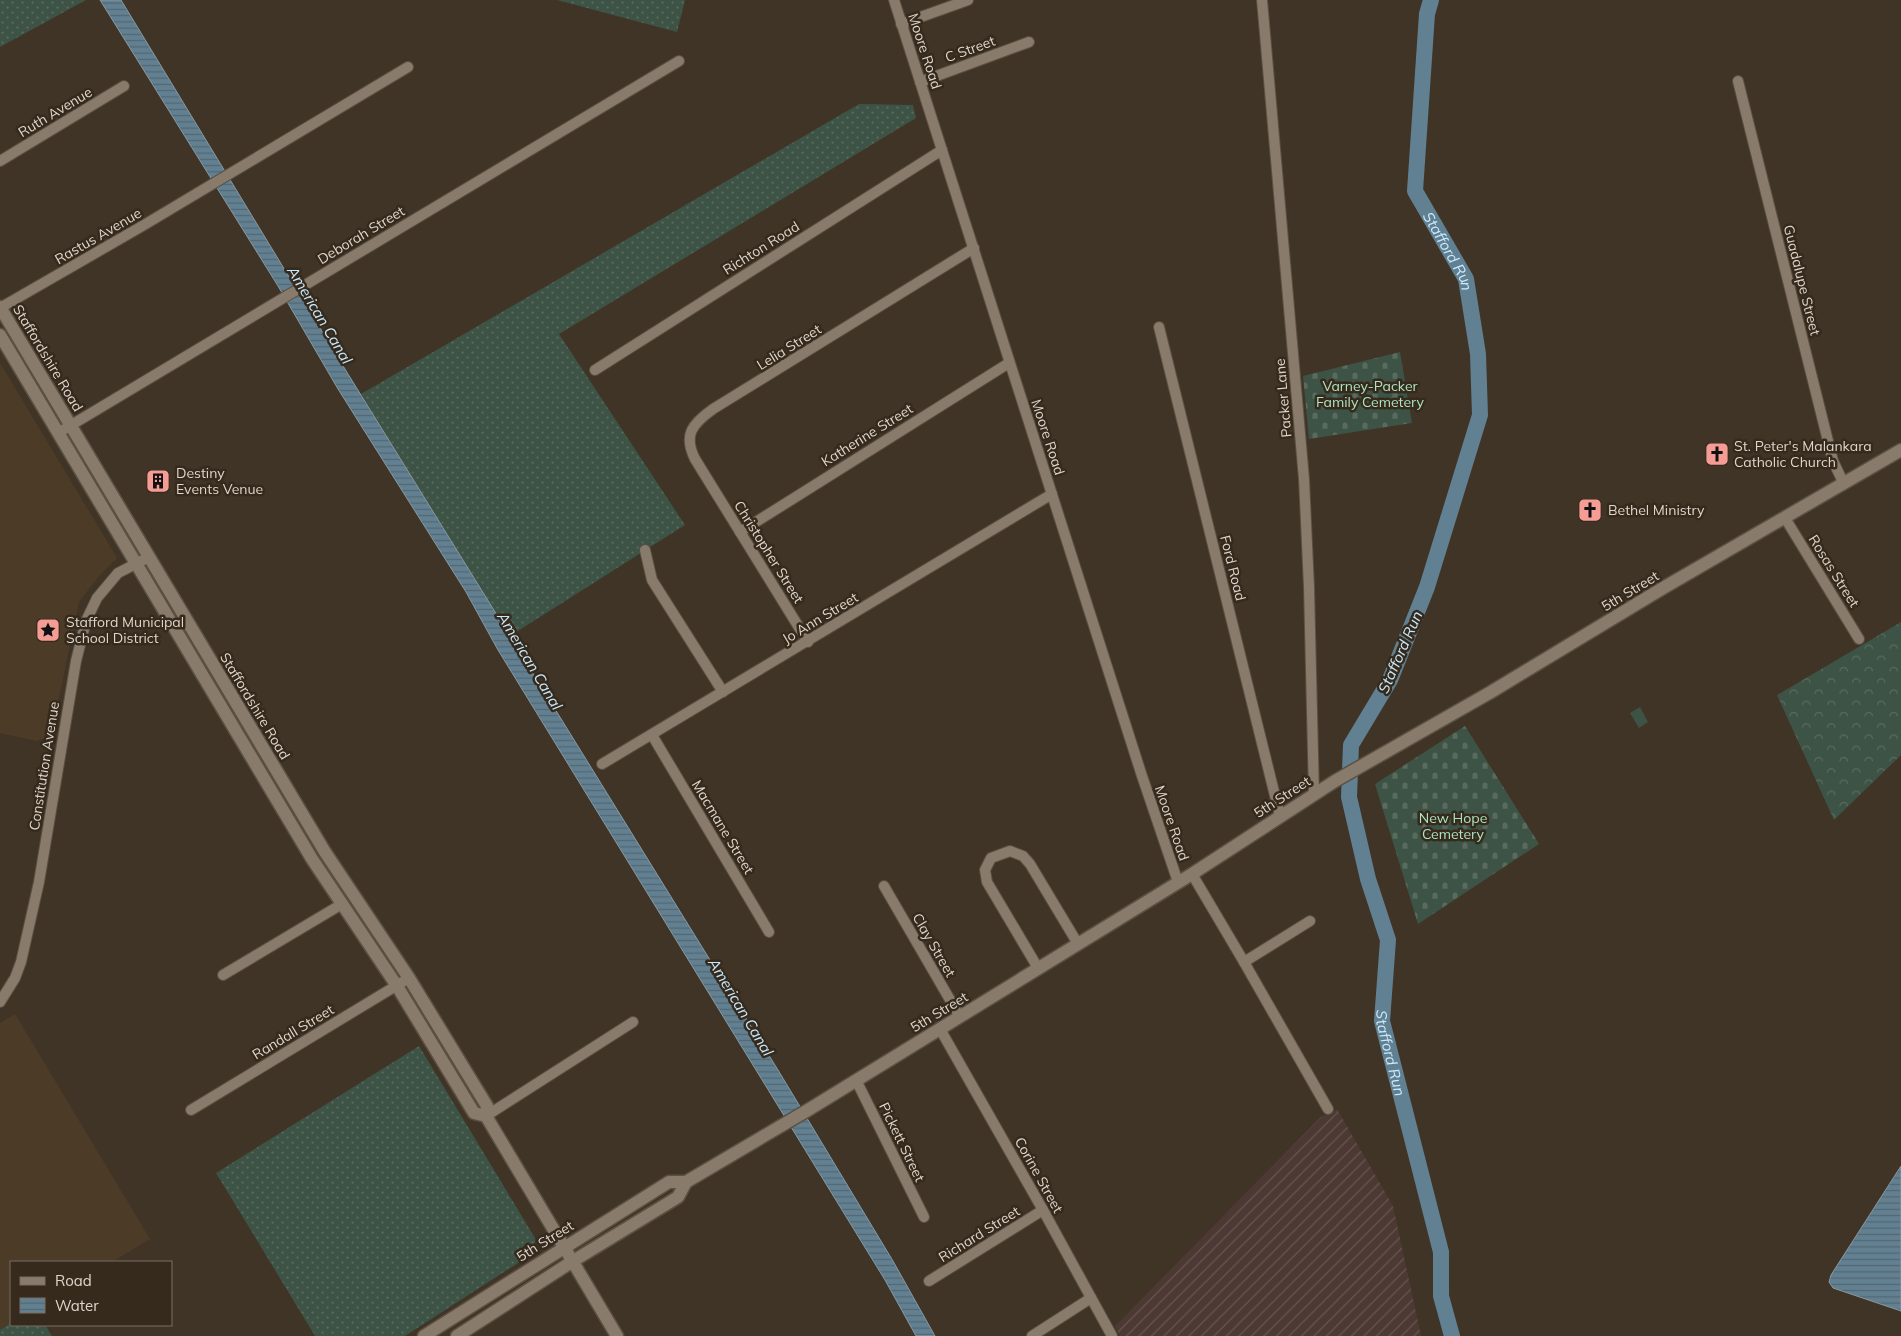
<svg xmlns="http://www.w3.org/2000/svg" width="1901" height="1336" viewBox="0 0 1901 1336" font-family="Mulish,sans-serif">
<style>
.built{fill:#4c3b27}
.industrial{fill:url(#industrial-furrows)}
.grass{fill:url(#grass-dots)}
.forest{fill:url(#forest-crowns)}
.cemetery{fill:url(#cemetery-stones)}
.park{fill:#3d5345}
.water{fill:url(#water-rules);stroke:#869aa4}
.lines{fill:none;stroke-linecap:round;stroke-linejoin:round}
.river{stroke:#618092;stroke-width:16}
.minor-casing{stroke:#5a5043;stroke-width:12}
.secondary-casing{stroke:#5a5043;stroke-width:15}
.minor{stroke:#897b6b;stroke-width:10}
.secondary{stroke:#897b6b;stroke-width:12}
.labels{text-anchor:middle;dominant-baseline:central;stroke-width:5;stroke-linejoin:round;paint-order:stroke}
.street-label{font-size:14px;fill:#ded6cd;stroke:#362a1c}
.park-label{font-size:14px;fill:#ace4c2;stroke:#362a1c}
.poi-label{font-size:14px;fill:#ded6cd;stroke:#362a1c;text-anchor:start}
.water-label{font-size:15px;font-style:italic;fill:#c8eafe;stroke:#362a1c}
</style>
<defs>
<pattern id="industrial-furrows" width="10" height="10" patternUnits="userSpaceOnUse" patternTransform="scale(1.25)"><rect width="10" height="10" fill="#4d3934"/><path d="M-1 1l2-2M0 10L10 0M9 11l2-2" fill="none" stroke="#665550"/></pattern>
<pattern id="grass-dots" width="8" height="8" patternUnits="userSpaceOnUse" patternTransform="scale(1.25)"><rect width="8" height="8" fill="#3d5345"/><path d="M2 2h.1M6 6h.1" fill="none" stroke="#596b5f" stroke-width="1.8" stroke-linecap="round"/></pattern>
<pattern id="forest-crowns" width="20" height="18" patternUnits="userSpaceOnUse" patternTransform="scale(1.25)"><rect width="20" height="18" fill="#3d5345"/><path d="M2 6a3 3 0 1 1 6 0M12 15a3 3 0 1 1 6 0" fill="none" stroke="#596b5f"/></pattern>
<pattern id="cemetery-stones" width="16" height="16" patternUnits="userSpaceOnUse" patternTransform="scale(1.25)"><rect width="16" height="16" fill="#3d5345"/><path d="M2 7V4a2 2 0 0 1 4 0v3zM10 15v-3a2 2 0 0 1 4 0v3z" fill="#596b5f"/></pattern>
<pattern id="water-rules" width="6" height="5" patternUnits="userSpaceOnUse" patternTransform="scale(1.25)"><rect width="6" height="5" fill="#618092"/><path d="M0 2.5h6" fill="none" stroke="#556670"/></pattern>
</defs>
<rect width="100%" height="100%" fill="#403426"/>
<g class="built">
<path d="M0 363 117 558 98 577 79 602 51 736 36 741 0 733Z"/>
<path d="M15 1014 150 1239 112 1262H11V1323L0 1330V1023Z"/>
</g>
<path class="industrial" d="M1337 1109 1393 1206 1421 1336H1120L1115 1326 1321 1117Z"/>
<g class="grass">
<path d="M0 0H86L0 47Z"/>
<path d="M557 0H685L677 32Z"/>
<path d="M859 104 913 105 916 118 559 334 685 525 510 636 361 394Z"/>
<path d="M419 1046 535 1238V1246L538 1250 405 1336H315L216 1173Z"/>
<path d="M11 1323 45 1325 52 1336H0V1330Z"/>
</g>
<path class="forest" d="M1901 622V755L1834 820 1777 695Z"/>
<g class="cemetery">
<path d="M1400 352 1412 423 1309 439 1303 376Z"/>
<path d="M1465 726 1539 844 1418 924 1375 784Z"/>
</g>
<path class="park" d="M1640 707 1648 722 1639 728 1630 713Z"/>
<g class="water">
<path d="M100 0H121L348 374 778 1070 893 1261 935 1336H916L885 1280 498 650 466 592 338 389 278 286Z"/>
<path d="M1901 1166V1311L1833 1288 1829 1282 1831 1275Z"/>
</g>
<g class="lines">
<path class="river" id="s1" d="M1431 0 1427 14 1415 191 1466 279 1478 354 1480 415 1427 587 1390 680 1351 745 1349 797 1368 879 1388 940 1382 1021 1441 1252V1296L1452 1336"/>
<g class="minor-casing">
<g id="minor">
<path d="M894 0 1141 773 1178 882"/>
<path d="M1262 0 1304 479 1309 587 1314 795"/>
<path d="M901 24 968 0"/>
<path d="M1738 81 1833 461 1844 484"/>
<path d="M920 82 1029 42"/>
<path d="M0 161 124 86"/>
<path d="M0 308 144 225 408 67"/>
<path d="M1159 327 1280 816"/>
<path d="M595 370 942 150"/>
<path d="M58 433 679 61"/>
<path d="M1785 518 1859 639"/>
<path d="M740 532 1009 363"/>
<path d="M645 550 652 580 723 692"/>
<path d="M808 642 695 459C683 435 692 424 713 409L974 248"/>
<path d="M652 735 769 932"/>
<path d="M602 764 1052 494"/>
<path d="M1192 874 1244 962 1328 1109"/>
<path d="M884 886 960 1017"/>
<path d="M1244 962 1310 921"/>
<path d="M1038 968 987 882 985 870 991 858 1010 851 1023 856 1030 864 1078 944"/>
<path d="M223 975 342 904"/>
<path d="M0 1002 15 978 21 962 39 882 76 661 86 621 97 598 118 573 149 557"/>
<path d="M940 1029 1043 1210 1112 1336"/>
<path d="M856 1080 924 1217"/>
<path d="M191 1110 409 978"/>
<path d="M486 1116 633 1022"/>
<path d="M929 1281 1043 1210"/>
<path d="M1032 1336 1091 1298"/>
</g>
</g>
<g class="secondary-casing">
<g id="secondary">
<path d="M0 307 325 852 409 978 487 1106 486 1116 617 1336"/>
<path d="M0 335 312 859 397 986 474 1113 486 1116"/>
<path d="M424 1336 669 1182H686L808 1110 1192 874 1335 781 1491 692 1663 588 1901 450"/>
<path d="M457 1336 573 1261 678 1197 686 1182"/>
</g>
</g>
<use href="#minor" class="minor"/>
<use href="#secondary" class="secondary"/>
</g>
<defs>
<g id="church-square" transform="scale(1.25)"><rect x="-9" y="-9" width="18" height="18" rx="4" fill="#f59c95" stroke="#362a1c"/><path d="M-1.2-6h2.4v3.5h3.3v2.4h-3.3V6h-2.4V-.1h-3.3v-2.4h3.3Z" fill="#111"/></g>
<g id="building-square" transform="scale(1.25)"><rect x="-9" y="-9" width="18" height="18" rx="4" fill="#f59c95" stroke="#362a1c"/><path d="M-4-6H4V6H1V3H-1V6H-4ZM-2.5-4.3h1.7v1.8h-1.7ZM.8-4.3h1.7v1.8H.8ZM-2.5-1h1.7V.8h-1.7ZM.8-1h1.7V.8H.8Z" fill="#111"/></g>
<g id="sight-square" transform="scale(1.25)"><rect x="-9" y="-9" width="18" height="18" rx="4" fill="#f59c95" stroke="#362a1c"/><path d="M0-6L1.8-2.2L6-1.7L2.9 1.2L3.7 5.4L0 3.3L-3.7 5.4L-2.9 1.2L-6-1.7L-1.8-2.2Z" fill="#111"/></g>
</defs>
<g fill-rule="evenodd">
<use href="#church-square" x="1717" y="454"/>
<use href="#building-square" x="158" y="481"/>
<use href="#church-square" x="1590" y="510"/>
<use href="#sight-square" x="48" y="630"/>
</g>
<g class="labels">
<g class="street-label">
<text transform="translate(970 49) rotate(-20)">C Street</text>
<text transform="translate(925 51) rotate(72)">Moore Road</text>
<text transform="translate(55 112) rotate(-31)">Ruth Avenue</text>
<text transform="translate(361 235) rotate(-31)">Deborah Street</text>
<text transform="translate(98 236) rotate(-30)">Rastus Avenue</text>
<text transform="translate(761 248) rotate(-32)">Richton Road</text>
<text transform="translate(1802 280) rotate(76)">Guadalupe Street</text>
<text transform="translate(789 347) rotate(-32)">Lelia Street</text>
<text transform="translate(48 358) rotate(59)">Staffordshire Road</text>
<text transform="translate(1283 398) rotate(-95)">Packer Lane</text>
<text transform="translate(867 435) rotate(-32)">Katherine Street</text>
<text transform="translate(1048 437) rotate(72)">Moore Road</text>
<text transform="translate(769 552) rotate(58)">Christopher Street</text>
<text transform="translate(1233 568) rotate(76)">Ford Road</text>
<text transform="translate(1834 571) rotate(58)">Rosas Street</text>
<text transform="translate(1630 591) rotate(-31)">5th Street</text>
<text transform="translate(820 618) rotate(-31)">Jo Ann Street</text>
<text transform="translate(255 706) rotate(59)">Staffordshire Road</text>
<text transform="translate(44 766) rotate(-81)">Constitution Avenue</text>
<text transform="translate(1282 797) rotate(-33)">5th Street</text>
<text transform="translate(1172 823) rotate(71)">Moore Road</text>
<text transform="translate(723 827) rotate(59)">Macmane Street</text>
<text transform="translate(934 945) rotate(60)">Clay Street</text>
<text transform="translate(939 1012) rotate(-31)">5th Street</text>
<text transform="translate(293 1032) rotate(-31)">Randall Street</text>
<text transform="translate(902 1142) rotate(64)">Pickett Street</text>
<text transform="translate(1039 1175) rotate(61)">Corine Street</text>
<text transform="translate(979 1234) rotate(-32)">Richard Street</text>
<text transform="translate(545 1241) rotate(-32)">5th Street</text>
</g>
<g class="park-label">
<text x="1370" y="386">Varney-Packer<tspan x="1370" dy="16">Family Cemetery</tspan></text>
<text x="1453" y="818">New Hope<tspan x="1453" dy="16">Cemetery</tspan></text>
</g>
<g class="poi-label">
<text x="1734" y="446">St. Peter's Malankara<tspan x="1734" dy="16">Catholic Church</tspan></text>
<text x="176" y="473">Destiny<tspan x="176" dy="16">Events Venue</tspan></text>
<text x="1608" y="510">Bethel Ministry</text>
<text x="66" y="622">Stafford Municipal<tspan x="66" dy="16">School District</tspan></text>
</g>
<g class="water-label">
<text stroke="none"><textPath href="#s1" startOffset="261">Stafford Run</textPath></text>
<text transform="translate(320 315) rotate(59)">American Canal</text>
<text transform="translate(1400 652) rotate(-66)">Stafford Run</text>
<text transform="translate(530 661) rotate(59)">American Canal</text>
<text transform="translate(741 1007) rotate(59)">American Canal</text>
<text stroke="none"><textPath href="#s1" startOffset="1101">Stafford Run</textPath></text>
</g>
</g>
<rect x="10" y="1261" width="162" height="65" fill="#362a1c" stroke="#796f63"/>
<rect x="20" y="1277" width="25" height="8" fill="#897b6b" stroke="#796f63"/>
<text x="55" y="1286" font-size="15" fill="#ded6cd">Road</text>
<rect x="20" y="1298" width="25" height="15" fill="url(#water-rules)" stroke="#796f63"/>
<text x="55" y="1311" font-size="15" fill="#ded6cd">Water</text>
</svg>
